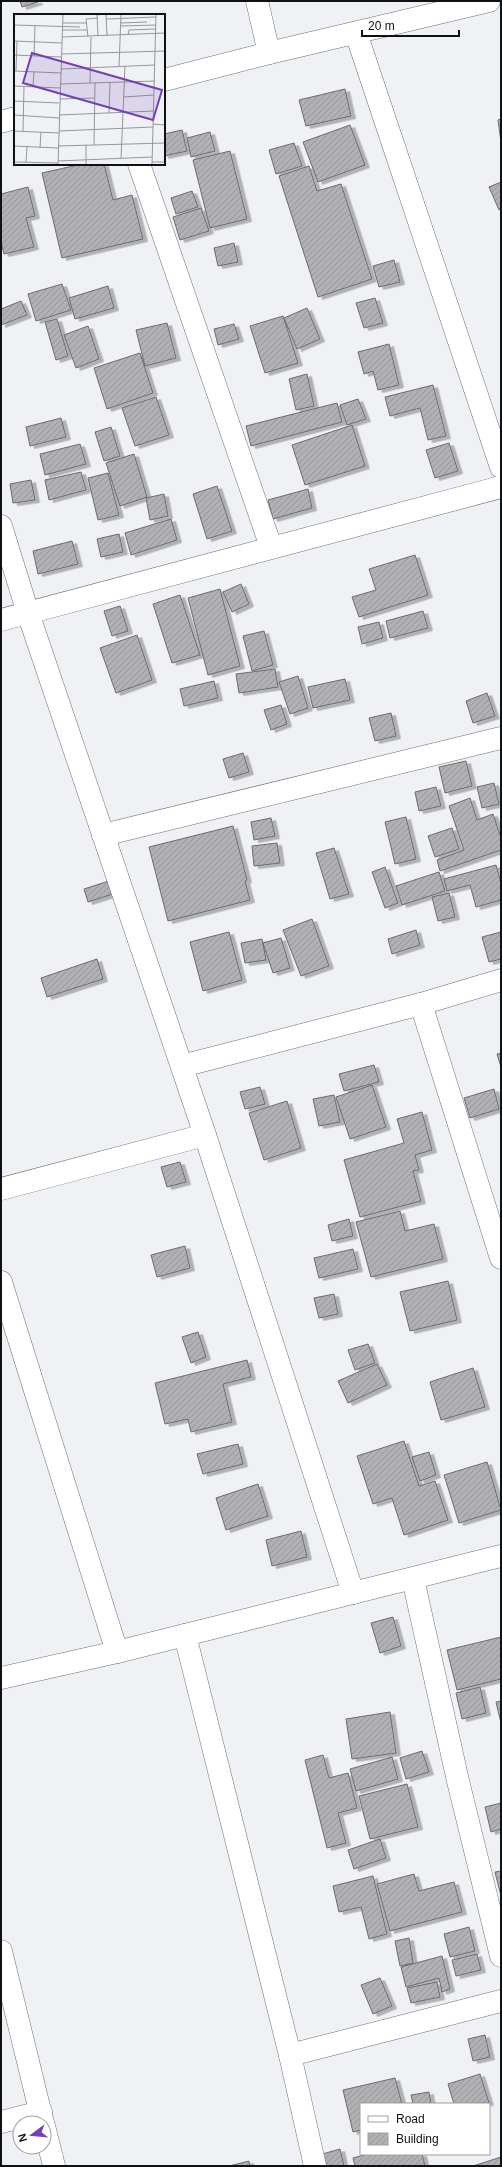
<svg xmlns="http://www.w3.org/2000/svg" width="502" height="2167" viewBox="0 0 502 2167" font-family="Arial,sans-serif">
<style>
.building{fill:url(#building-hatch);stroke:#6c6c6f;filter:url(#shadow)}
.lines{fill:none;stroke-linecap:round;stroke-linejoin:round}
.minor-casing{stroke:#6e7072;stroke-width:23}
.tertiary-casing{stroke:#6e7072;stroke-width:23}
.minor{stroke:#fff;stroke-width:22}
.tertiary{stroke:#fff;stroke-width:22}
.inset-road{fill:none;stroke:#96979a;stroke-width:1}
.view{fill:#753fb6;fill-opacity:0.15;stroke:#753fb6;stroke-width:2}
.inset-edge{fill:none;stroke:#101112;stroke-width:2}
</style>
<defs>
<pattern id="building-hatch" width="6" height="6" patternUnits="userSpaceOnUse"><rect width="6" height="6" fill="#b1b1b4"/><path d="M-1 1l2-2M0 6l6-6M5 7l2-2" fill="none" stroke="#97979a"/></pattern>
<filter id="shadow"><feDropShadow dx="4.5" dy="2.5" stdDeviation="0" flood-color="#0004"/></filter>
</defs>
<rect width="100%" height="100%" fill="#eff1f4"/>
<g class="building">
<path d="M20 1H38V2L22 7Z"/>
<path d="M345 89 351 116 306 126 299 100Z"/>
<path d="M501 119V142L498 120Z"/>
<path d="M350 125 365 165 318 182 303 142Z"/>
<path d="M182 130 187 151 164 156V134Z"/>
<path d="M210 132 215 151 191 157 187 138Z"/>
<path d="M294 143 302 166 276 174 269 150Z"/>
<path d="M230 151 247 219 210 228 193 160Z"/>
<path d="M82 164H104L113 200 132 195 143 239 62 258 42 173Z"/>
<path d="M309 166 317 191 341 184 372 279 318 297 279 176Z"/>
<path d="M501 182V209L499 210 489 187Z"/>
<path d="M28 187 35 216 26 218 34 247 4 254 1 242V194Z"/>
<path d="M192 191 198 207 176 214 171 198Z"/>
<path d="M201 208 209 231 180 240 173 217Z"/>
<path d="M234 243 238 262 218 266 214 248Z"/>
<path d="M394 260 400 282 379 287 373 266Z"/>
<path d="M62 284 71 310 36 321 28 294Z"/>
<path d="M108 286 114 308 75 319 69 298Z"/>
<path d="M375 298 383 323 364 328 356 303Z"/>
<path d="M21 301 27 315 1 325V309Z"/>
<path d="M307 308 320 339 297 349 284 318Z"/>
<path d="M283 316 298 363 265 373 250 326Z"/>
<path d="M57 319 68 356 56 360 45 322Z"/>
<path d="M167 323 176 358 145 366 136 330Z"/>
<path d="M234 324 239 339 218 345 214 329Z"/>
<path d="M88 326 99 359 76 368 64 335Z"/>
<path d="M389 344 399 385 378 390 373 371 364 374 358 352Z"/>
<path d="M140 353 153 393 107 409 94 368Z"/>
<path d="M307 374 314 406 296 410 289 379Z"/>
<path d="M433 385 446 436 428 440 420 408 390 416 385 397Z"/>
<path d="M156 397 169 435 135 446 122 408Z"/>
<path d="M358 399 366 419 347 425 340 405Z"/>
<path d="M337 403 342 422 251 446 246 426Z"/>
<path d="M61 418 66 437 30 446 26 427Z"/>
<path d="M352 425 365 466 305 485 292 445Z"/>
<path d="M111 427 120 456 104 461 95 432Z"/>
<path d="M449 443 458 471 435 478 426 450Z"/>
<path d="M80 444 86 464 45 475 40 454Z"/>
<path d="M134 454 147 497 120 506 106 463Z"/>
<path d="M81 472 86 490 49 500 45 480Z"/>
<path d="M108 473 119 515 98 520 88 478Z"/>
<path d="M31 480 35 500 13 503 10 484Z"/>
<path d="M217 486 232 531 207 539 193 494Z"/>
<path d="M308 489 312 508 273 519 268 500Z"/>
<path d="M164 494 168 516 150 520 146 498Z"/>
<path d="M171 519 177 540 131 555 125 533Z"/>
<path d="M119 534 123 552 101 557 97 539Z"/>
<path d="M72 541 78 564 38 574 33 551Z"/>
<path d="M415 555 428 595 359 617 352 597 376 590 369 569Z"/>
<path d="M241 584 249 604 232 612 223 592Z"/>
<path d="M220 589 240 666 208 675 188 598Z"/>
<path d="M180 595 200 655 172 663 153 604Z"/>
<path d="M120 606 128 631 112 636 104 611Z"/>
<path d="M423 611 428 628 390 638 386 621Z"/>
<path d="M379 622 383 638 362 644 358 627Z"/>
<path d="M264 631 273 665 252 671 243 636Z"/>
<path d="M137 635 152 680 116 693 100 648Z"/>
<path d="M275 669 278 687 239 693 236 674Z"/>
<path d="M298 676 308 708 290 714 279 682Z"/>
<path d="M345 679 350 700 313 708 308 687Z"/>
<path d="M214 681 218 698 184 706 180 689Z"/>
<path d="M487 693 495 716 473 723 466 701Z"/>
<path d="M281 705 287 724 271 730 264 710Z"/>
<path d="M391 713 396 736 375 741 369 718Z"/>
<path d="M243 753 249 772 229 778 223 759Z"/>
<path d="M466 761 472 786 445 793 439 767Z"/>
<path d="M494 783 499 804 482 808 477 787Z"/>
<path d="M436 787 441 806 419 811 415 792Z"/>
<path d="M470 798 477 820 493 814 501 838V850L440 871 437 860 464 850 449 806Z"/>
<path d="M406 817 416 859 395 864 385 822Z"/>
<path d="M271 818 275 836 254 840 251 822Z"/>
<path d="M233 826 247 880 245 881 250 900 168 921 149 847Z"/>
<path d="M452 828 459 849 435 857 428 836Z"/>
<path d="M277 843 280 863 254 866 252 846Z"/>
<path d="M334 848 349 894 330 899 316 853Z"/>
<path d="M496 865 501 883V900L476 907 470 885 447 891 444 879Z"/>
<path d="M385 867 398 903 385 908 372 872Z"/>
<path d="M439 872 445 891 402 905 396 886Z"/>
<path d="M112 880 116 893 88 902 84 889Z"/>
<path d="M449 893 455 917 438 921 432 897Z"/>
<path d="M312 919 329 966 301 976 283 930Z"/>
<path d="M416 930 420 945 392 954 388 939Z"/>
<path d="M229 932 242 980 203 991 190 942Z"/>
<path d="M501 932V959L489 962 482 937Z"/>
<path d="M281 938 290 968 273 973 263 943Z"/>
<path d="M262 939 266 960 245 963 241 943Z"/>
<path d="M97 959 103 979 47 997 41 978Z"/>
<path d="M501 1053V1067L497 1054Z"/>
<path d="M374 1065 379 1082 344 1091 339 1074Z"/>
<path d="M372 1085 386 1127 350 1139 336 1097Z"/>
<path d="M260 1087 265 1104 245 1109 240 1092Z"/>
<path d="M494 1089 499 1109 470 1118 464 1098Z"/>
<path d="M334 1095 340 1122 319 1126 313 1099Z"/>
<path d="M287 1101 301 1148 264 1160 249 1113Z"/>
<path d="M422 1112 432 1150 415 1155 419 1170 413 1171 421 1201 360 1217 344 1160 404 1143 397 1119Z"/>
<path d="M180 1162 186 1182 167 1187 161 1167Z"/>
<path d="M400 1211 405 1231 434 1224 443 1259 371 1277 356 1222Z"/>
<path d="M349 1219 353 1236 332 1241 328 1225Z"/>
<path d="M185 1246 190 1268 157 1277 151 1255Z"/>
<path d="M353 1249 358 1269 319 1278 314 1258Z"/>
<path d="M448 1281 457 1320 410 1331 400 1292Z"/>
<path d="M334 1294 338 1314 319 1318 314 1298Z"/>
<path d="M198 1332 206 1357 191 1363 182 1337Z"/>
<path d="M368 1344 375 1363 355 1370 348 1350Z"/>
<path d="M247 1360 251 1377 223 1384 232 1422 191 1432 188 1419 165 1424 155 1383Z"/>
<path d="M377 1364 387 1385 348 1403 338 1381Z"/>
<path d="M473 1368 485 1407 441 1420 430 1382Z"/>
<path d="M404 1441 419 1486 435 1481 448 1520 404 1535 392 1498 373 1504 357 1456Z"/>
<path d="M238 1444 243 1464 203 1474 197 1454Z"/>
<path d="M429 1452 436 1475 420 1481 412 1457Z"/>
<path d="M487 1462 501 1510 459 1523 444 1475Z"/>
<path d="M258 1484 268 1516 226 1530 216 1498Z"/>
<path d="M301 1531 307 1557 272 1566 266 1540Z"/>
<path d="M393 1617 401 1646 380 1653 371 1623Z"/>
<path d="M501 1637V1679L457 1690 447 1650Z"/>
<path d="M480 1687 486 1713 462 1719 456 1693Z"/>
<path d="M501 1701V1723L496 1702Z"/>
<path d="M390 1712 396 1753 352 1759 346 1719Z"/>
<path d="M422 1751 429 1772 406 1779 400 1758Z"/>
<path d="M323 1755 329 1778 348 1773 357 1808 338 1813 346 1843 327 1848 305 1760Z"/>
<path d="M392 1757 398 1779 356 1791 350 1769Z"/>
<path d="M407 1784 418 1827 370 1839 359 1796Z"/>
<path d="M501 1803V1829L491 1832 485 1807Z"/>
<path d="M380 1839 386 1858 354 1869 348 1850Z"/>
<path d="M501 1871V1896L495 1872Z"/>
<path d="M414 1874 419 1891 454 1882 462 1912 390 1931 377 1884Z"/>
<path d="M373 1876 387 1934 369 1939 361 1907 339 1912 333 1886Z"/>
<path d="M469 1927 475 1951 450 1957 444 1934Z"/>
<path d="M409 1938 413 1963 400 1966 395 1941Z"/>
<path d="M477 1954 481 1970 456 1976 452 1960Z"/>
<path d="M442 1956 450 1989 442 1992 439 1978 406 1987 401 1967Z"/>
<path d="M380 1978 392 2006 373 2014 361 1985Z"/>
<path d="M437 1982 440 1997 411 2003 407 1988Z"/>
<path d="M485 2035 490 2057 473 2061 468 2039Z"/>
<path d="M480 2074 489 2103 454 2104 448 2084Z"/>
<path d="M395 2078 402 2104H361V2130L353 2132 343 2090Z"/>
<path d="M429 2092 431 2104H413L411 2095Z"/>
<path d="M340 2149 344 2166H322L319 2155Z"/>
<path d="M368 2154H422L425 2166H355L353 2158Z"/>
<path d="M501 2157V2166H473Z"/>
<path d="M249 2161 250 2166H229Z"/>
</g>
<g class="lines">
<g class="minor-casing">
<g id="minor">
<path d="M257 1 269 53"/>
<path d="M356 33 501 467"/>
<path d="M139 164 271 547"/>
<path d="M1 526 28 613 205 1135 353 1593"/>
<path d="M1 620 501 487"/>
<path d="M103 835 501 738"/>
<path d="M421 1004 501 1258"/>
<path d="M182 1066 421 1004 501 980"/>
<path d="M1 1189 205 1135"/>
<path d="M1 1282 117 1652"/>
<path d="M413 1579 458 1781 501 1956"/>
<path d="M185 1635 290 2055 315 2166"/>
<path d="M1 1951 43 2123"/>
<path d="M290 2055 501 2001"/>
<path d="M1 2122 41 2112"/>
<path d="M44 2126 54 2166"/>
</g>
</g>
<g class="tertiary-casing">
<g id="tertiary">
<path d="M164 80 269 53 489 1"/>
<path d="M1 122 15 118"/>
<path d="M1 1678 117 1652 501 1556"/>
</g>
</g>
<use href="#minor" class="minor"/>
<use href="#tertiary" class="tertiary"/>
</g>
<g transform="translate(14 14)">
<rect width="151" height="151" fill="#eff1f4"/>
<path class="inset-road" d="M92 0 93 22M93 5 142 3M49 9H72M107 9 133 8M0 11 66 13M107 12 142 11M48 16H73M114 21 115 16 142 15M84 22 83 1 90 0M48 23 151 19M74 23 72 5 84 4M0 27 48 29M48 40 151 37M0 41 47 43M20 42 21 12M105 53 107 0M47 55 141 51M0 57 47 59M2 57 3 27M76 69 77 23M46 70 141 67M0 72 46 74M19 72 20 58M110 83 140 81M46 85 80 84M0 87 45 89M95 99 96 68M0 101 45 104M45 101 140 97M139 110 151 111M0 117 45 119M9 117 10 72M45 117 139 113M80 131 81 69M0 132 44 134M44 132 151 129M26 134 27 118M107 145 111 52M44 147 138 143M0 148 44 149M12 148 13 133M138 148H151M44 151 49 0M72 151V131M138 151 142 0"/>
<path class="view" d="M18 39 148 76 139 106 9 69Z"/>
<rect width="151" height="151" class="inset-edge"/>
</g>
<rect width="502" height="2167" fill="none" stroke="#101112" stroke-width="4"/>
<rect x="360" y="2103" width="130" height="52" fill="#ffffff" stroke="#9fa0a0"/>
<rect x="368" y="2116" width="20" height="6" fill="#ffffff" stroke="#9fa0a0"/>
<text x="396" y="2123" font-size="12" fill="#101112">Road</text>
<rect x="368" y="2133" width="20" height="12" fill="url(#building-hatch)" stroke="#9fa0a0"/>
<text x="396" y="2143" font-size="12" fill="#101112">Building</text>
<g transform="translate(32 2135) rotate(254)"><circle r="19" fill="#ffffff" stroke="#9fa0a0"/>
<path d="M0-3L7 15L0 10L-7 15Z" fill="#753fb6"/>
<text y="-6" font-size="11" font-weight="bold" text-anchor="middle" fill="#101112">N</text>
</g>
<path d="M362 30v6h97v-6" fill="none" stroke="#101112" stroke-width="2"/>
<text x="368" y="30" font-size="12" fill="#101112" stroke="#ffffff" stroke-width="3" paint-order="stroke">20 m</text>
</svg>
